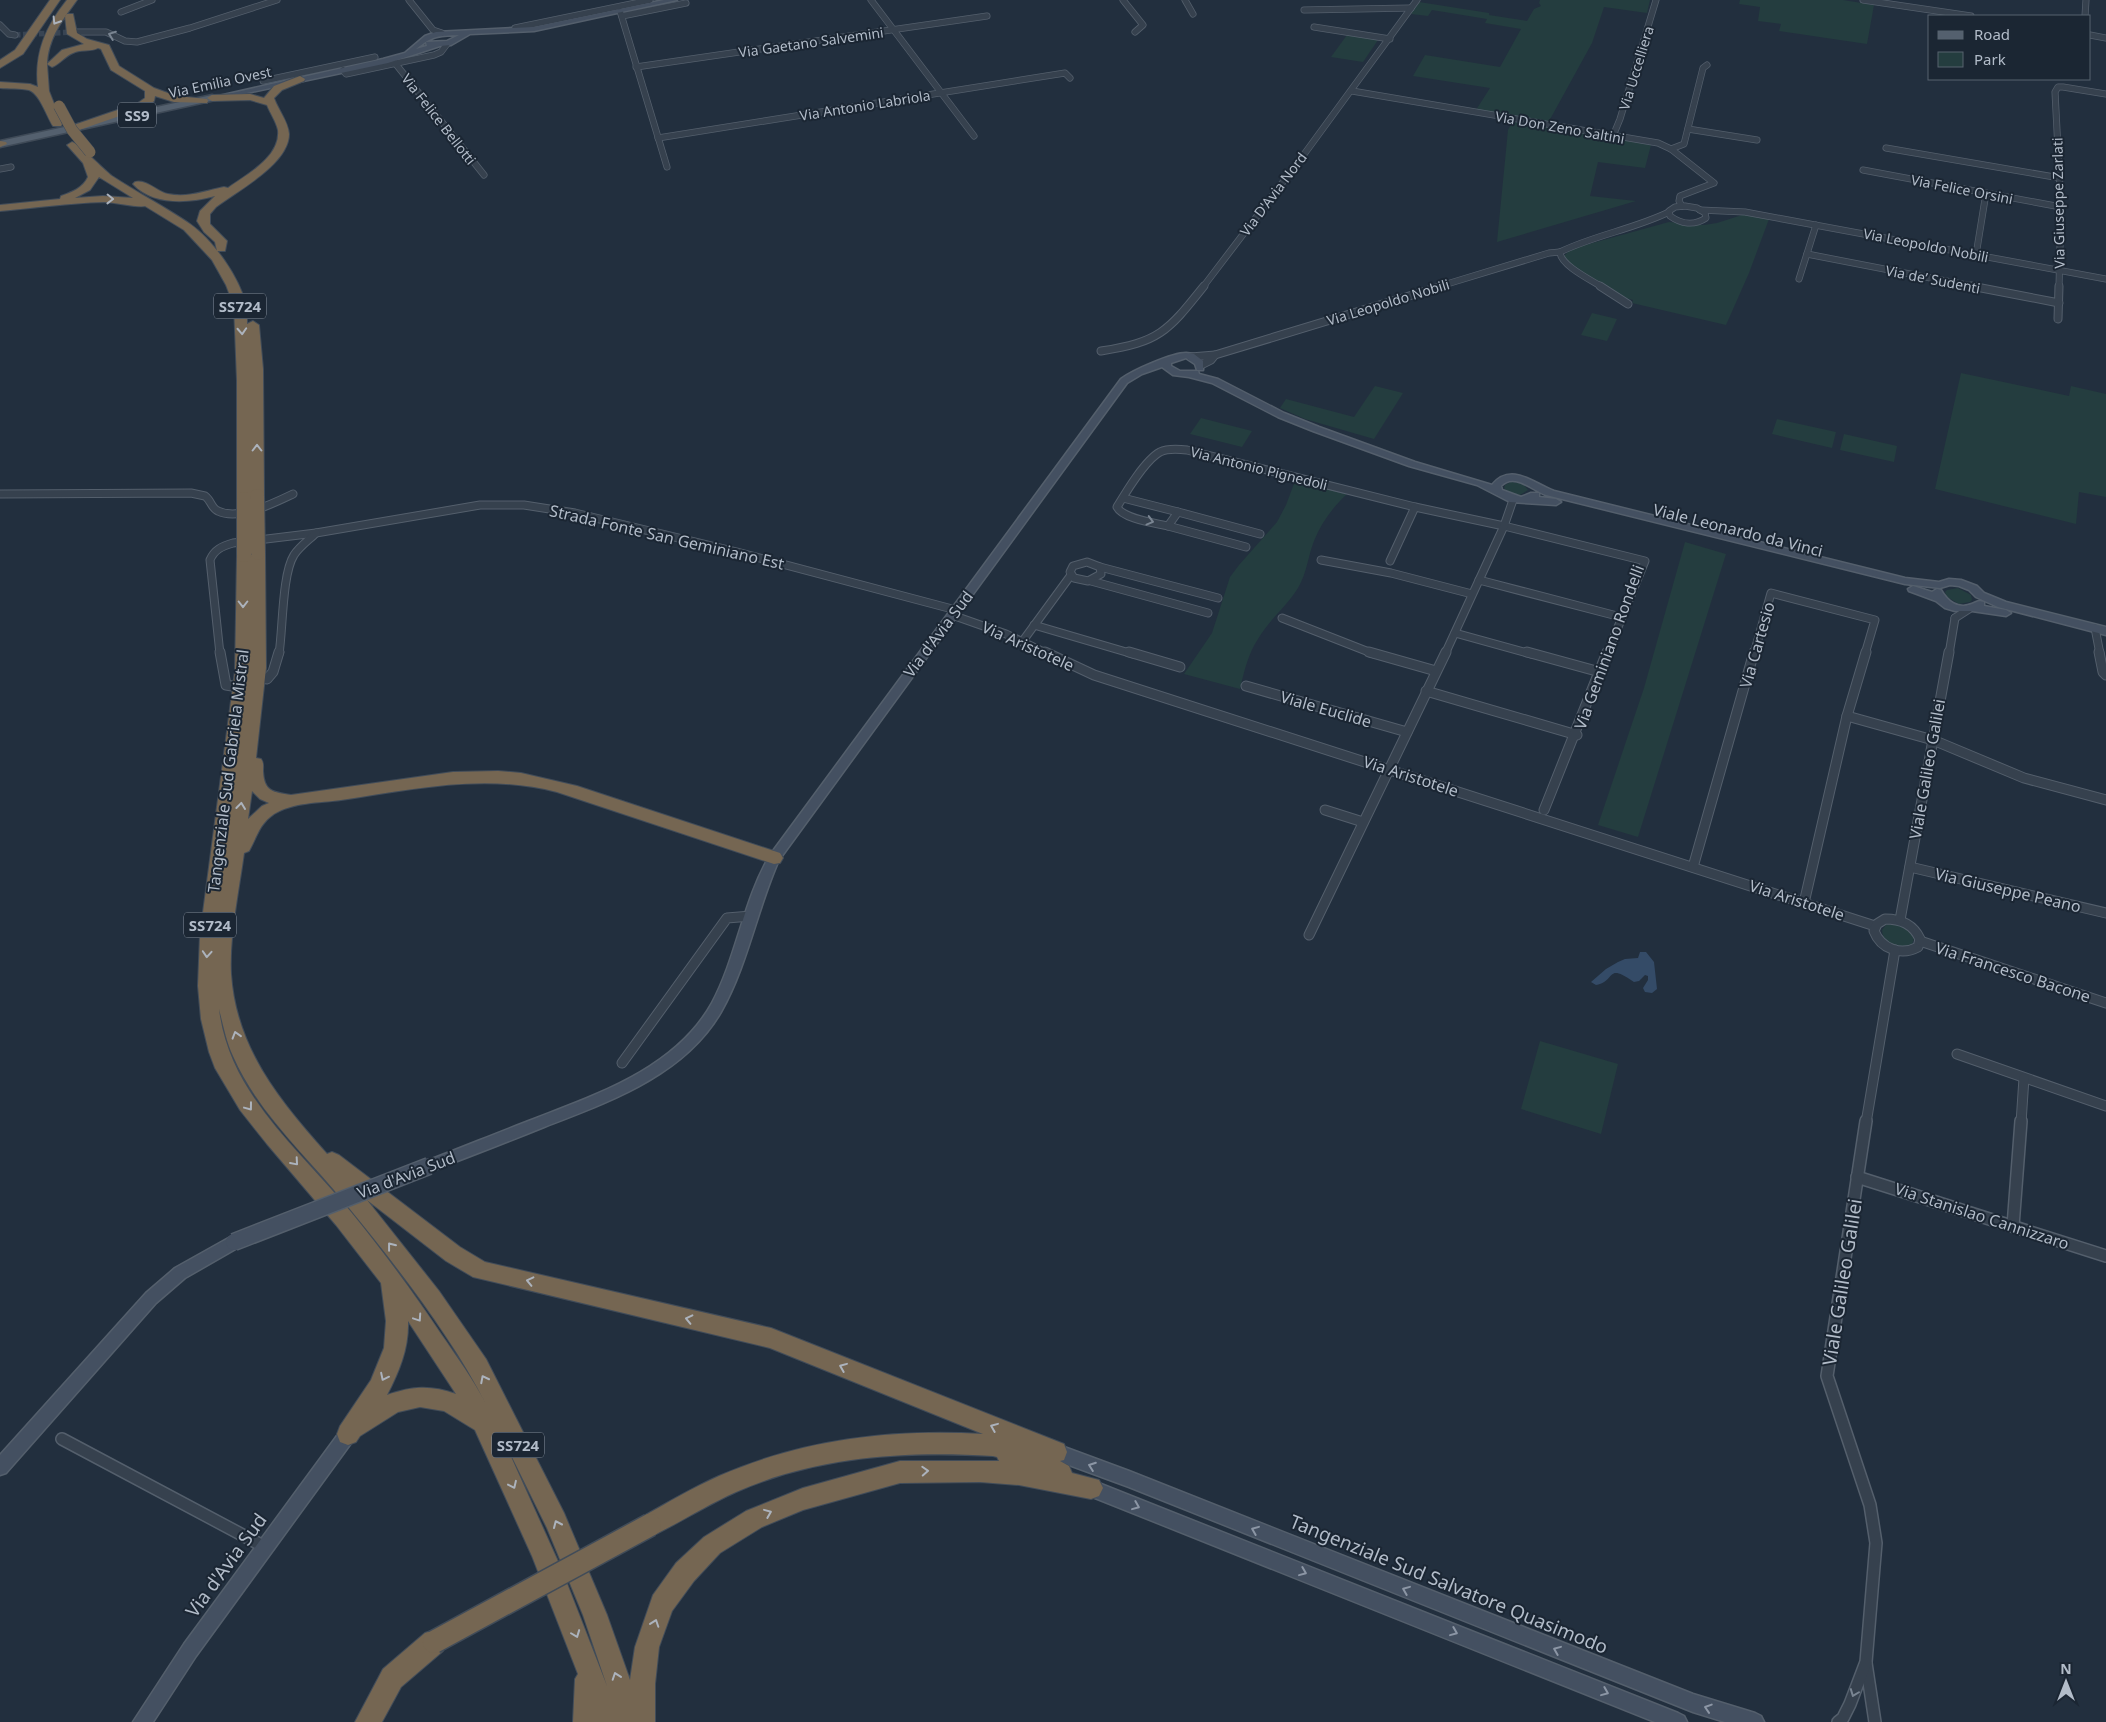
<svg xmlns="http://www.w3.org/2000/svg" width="2106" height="1722" viewBox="0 0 2106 1722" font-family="'Noto Sans',sans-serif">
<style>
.green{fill:#243d3f}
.water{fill:#344b67}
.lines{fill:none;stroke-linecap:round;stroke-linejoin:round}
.street-tunnel{stroke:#384453;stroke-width:5.5;stroke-dasharray:5.5 2.5;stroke-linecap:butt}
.street-far3-casing{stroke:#545f6c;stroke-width:7}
.street-far2-casing{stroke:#545f6c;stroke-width:9}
.street-far1-casing{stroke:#545f6c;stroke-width:11}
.street-casing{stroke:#545f6c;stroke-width:14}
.secondary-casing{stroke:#545f6c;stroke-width:3}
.primary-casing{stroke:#3f4a57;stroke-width:3}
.highway-casing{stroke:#414c59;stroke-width:2}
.street-far3{stroke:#36414e;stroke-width:5.5}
.street-far2{stroke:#36414e;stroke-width:7}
.street-far1{stroke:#36414e;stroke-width:9}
.street{stroke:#36414e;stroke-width:11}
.secondary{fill:#445061;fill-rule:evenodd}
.primary{fill:#54606e;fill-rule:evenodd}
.highway{fill:#756652;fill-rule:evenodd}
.secondary-bridge-casing{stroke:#545f6c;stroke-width:19;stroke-linecap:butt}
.highway-bridge-far2-casing{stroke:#414c59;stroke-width:12;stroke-linecap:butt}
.highway-bridge-far1-casing{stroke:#414c59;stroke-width:16;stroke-linecap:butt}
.highway-bridge-casing{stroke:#414c59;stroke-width:25;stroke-linecap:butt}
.secondary-bridge{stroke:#445061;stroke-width:16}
.highway-bridge-far2{stroke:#756652;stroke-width:11}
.highway-bridge-far1{stroke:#756652;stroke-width:14}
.highway-bridge{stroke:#756652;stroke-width:22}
.oneway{stroke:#acb3bd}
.oneway2{stroke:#7a8592}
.oneway3{stroke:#8c96a5}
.labels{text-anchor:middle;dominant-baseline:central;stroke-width:4;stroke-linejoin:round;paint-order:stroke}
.far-street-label{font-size:14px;fill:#b2bcc9;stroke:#1b2633}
.shield{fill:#1b2633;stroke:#858f9c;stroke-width:1}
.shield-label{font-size:15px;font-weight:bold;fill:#b2bcc9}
.street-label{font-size:16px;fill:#b2bcc9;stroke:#1b2633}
.near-street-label{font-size:19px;fill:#b2bcc9;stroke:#1b2633}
</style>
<rect width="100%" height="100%" fill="#222f3e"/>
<g class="green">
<path d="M1540 0H1650L1647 13 1604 7 1592 43 1548 123 1476 110 1490 88 1413 76 1425 55 1500 67 1521 29 1485 23 1487 19 1432 10 1428 16 1411 14 1419 2 1489 13V15L1527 21 1534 9 1541 6 1539 3Z"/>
<path d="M1740 0H1843L1874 5 1867 44 1779 31 1781 24 1758 21 1760 7 1739 4Z"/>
<path d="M1347 35 1378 40 1363 62 1331 57Z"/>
<path d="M1513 121 1651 145 1645 168 1598 162 1590 196 1636 201 1497 242 1508 130Z"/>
<path d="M1745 214 1769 219 1749 273 1726 325 1632 303 1633 300 1618 296 1570 263 1564 256 1569 251 1578 247 1669 222 1704 225 1717 223Z"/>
<path d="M1592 313 1617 319 1607 341 1581 335Z"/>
<path d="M1961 373 2069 396 2071 386 2106 394V497L2079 492 2076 524 1935 489Z"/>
<path d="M1375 386 1403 393 1374 439 1305 419 1280 408 1286 399 1354 417Z"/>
<path d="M1201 418 1252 431 1242 447 1190 434Z"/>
<path d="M1777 419 1836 432 1832 448 1772 434Z"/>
<path d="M1844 434 1897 446 1894 462 1840 450Z"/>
<path d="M1295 481 1347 494C1333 507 1321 523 1314 541 1308 556 1307 573 1298 588 1287 606 1269 620 1258 639 1248 654 1244 672 1240 689L1184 674 1212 633 1230 577 1239 565 1277 522 1286 505Z"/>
<path d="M1511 482 1522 483 1528 490 1520 495 1509 493 1504 488 1505 485Z"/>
<path d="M1685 542 1726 554 1638 837 1598 825 1644 688Z"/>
<path d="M1958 588 1971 595 1972 600 1970 602 1959 604 1947 597 1945 592 1947 590Z"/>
<path d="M1891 924C1902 925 1919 932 1912 944 1900 950 1882 944 1882 930L1886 925Z"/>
<path d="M1540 1041 1618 1064 1601 1134 1521 1109Z"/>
</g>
<path class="water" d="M1640 952H1646L1654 962 1657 989 1652 993 1645 992 1643 988 1648 980V976L1645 975 1639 981 1634 982C1605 962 1617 981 1596 985L1591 982 1606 969 1618 962 1625 959 1638 958Z"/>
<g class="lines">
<path class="street-tunnel" d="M15 35 75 32"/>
<g class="street-far3-casing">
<g id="street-far3">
<path d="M409 0 433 30 442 33"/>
<path d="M871 0 974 136"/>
<path d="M1123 0 1143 25 1135 32"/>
<path d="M1185 0 1193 14"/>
<path d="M1863 0 1971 16"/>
<path d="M1304 10 1411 8"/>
<path d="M620 11 667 167"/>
<path d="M121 12 152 0"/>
<path d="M622 16 686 3"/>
<path d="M2085 16 2086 0"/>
<path d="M0 25 9 34 15 35"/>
<path d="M1314 27 1390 39"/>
<path d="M515 28 650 0"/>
<path d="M75 32H106L125 41 137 42 190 28 277 0"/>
<path d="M2090 35 2106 38"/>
<path d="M395 63 484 175"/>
<path d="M636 67 987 16"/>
<path d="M343 70 346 74 434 55 441 52 447 44"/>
<path d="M263 81 375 57"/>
<path d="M1352 91 1658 143 1671 149 1684 144 1703 68 1707 65"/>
<path d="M1688 129 1757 140"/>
<path d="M1613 136 1620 119 1656 0"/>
<path d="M658 138 1065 73 1070 78"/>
<path d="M1886 148 2060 178"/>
<path d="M1671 149 1714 183 1680 196 1679 201 1682 206"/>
<path d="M0 169 11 167"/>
<path d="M1863 170 2061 207"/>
<path d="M1685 206 1697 208 1705 213 1706 218C1694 226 1681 224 1670 216L1669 211 1675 207Z"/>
<path d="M1700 210 1745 212 2106 279"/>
<path d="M1807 254 1977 287"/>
<path d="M1976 255 1986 193"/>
<path d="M1799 279 1816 225"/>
<path d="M1203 287 1305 153 1417 0"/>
<path d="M1437 287 1549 253 1560 252"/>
<path d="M1602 287C1591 280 1560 265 1560 252 1595 235 1634 229 1669 212"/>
<path d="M2059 287 2061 207 2055 92 2058 87H2063L2106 94"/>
</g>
</g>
<g class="street-far2-casing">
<g id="street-far2">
<path d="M1600 286 1628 304"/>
<path d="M1971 286 2059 303"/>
<path d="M2058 319 2059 286"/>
<path d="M1101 351C1160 342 1168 331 1204 286"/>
<path d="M1215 355 1442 286"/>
<path d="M1191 357 1215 355 1211 360 1201 365"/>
<path d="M0 494 191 493 205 496C211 500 211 508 218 511 239 521 274 503 293 494"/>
<path d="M1123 498 1178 512 1168 526C1155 523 1123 519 1117 507 1126 492 1145 460 1160 452 1168 448 1179 449 1187 450L1415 507 1504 526 1645 561 1607 654"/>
<path d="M1178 512 1260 534"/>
<path d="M1168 526 1246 547"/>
<path d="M1321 560 1391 573 1472 594"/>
<path d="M1390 561 1415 507"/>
<path d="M1087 562 1100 567 1101 574 1088 581 1074 578 1070 572 1073 566Z"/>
<path d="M1100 567 1218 598"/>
<path d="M1479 580 1621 617"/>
<path d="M1091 581 1208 613"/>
<path d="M952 615 1006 634 1048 654"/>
<path d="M1282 618 1374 654"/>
<path d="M1955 618 1969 609"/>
<path d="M1034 625 1133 654"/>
<path d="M2095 628 2100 654"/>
<path d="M1455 633 1531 654"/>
<path d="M1022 642 1071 575"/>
<path d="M220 654 210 560C214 550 222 546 233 543L316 533 480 505H524L575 513 737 552 956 610"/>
<path d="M279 654C283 628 282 574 294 555 300 546 309 540 316 533"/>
<path d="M1445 654 1504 526 1513 500"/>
<path d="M1754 654 1771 593 1875 620 1865 654"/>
<path d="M1949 654 1955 618"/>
</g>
</g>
<g class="street-far1-casing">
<g id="street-far1">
<path d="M220 652 226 685 232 686"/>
<path d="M1045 652 1094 675 1875 926"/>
<path d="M1129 652 1180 667"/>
<path d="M1369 652 1436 671"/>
<path d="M1527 652 1600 672"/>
<path d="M2099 652 2103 672 2106 675"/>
<path d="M267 679 273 672 279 652"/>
<path d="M1246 686 1407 732"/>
<path d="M1426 691 1577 735"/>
<path d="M1847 716 1933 740 2024 778 2106 800"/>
<path d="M1325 810 1363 822"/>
<path d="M1544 810 1607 652"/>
<path d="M1693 867 1754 652"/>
<path d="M1910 867 2106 913"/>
<path d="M1804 903 1847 716 1866 652"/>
<path d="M1885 919C1901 919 1913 924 1920 939L1918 947C1901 956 1881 949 1874 931L1877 924Z"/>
<path d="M1900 920 1949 652"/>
<path d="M1309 935 1446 652"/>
<path d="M1920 941 2106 1003"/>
<path d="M1957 1054 2106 1106"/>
<path d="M622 1063 727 918 751 916"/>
<path d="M1866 1123 1895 950"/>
<path d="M2021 1123 2024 1078"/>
</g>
</g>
<g class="street-casing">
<g id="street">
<path d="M1857 1177 2106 1256"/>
<path d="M2013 1226 2021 1121"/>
<path d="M62 1439 265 1547"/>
<path d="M1866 1663 1875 1722"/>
<path d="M1838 1722 1843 1718 1850 1704 1866 1662 1876 1543 1870 1505 1827 1376 1866 1121"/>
</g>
</g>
<g class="secondary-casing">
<g id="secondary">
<path d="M664 0H677L534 31 470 34 451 45 440 46 388 63 214 100 210 98 383 59 405 53 425 36 436 32 534 27ZM459 35 447 41 426 42 427 46 416 49C434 35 437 36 459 35Z"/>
<path d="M1186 353 1194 354 1203 361V370H1197L1195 364 1186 358 1171 363V366L1180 371H1198L1199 374 1218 379 1284 413 1319 427 1415 462 1492 485C1511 462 1533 483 1554 491L1905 578 1939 582 1949 579 1961 580 1977 586 1984 593 2006 602 2106 627V635L1998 607 1976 597 1969 590 1959 586 1950 585 1940 588 1905 584 1546 495C1532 490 1514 472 1501 486L1502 490 1521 497 1531 493H1539V497L1556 499 1561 502 1556 505 1510 502 1477 485 1409 466 1313 431 1278 417 1212 383 1189 377 1173 375 1162 367 1142 374 1127 383 779 860C757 909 748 964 721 1012 684 1076 608 1102 544 1127 507 1142 471 1156 434 1170L429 1172 424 1170 422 1166 424 1162C461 1148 497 1133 534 1119 598 1094 676 1068 712 1003 737 956 743 901 770 855L1121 379C1133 370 1172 353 1186 353Z"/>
<path d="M1913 586 1932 592 1937 589 1941 590C1947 601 1958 610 1972 604 1977 602 1978 600 1984 602V606L2006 610 2011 613 2006 616 1972 611H1955L1945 608 1936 601 1909 591 1908 589Z"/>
<path d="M234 1235 239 1237 242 1242 239 1247 185 1278 156 1303 6 1473 0 1475V1455L146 1293 175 1268Z"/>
<path d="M348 1426 354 1429 356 1434 354 1439 196 1656 153 1722H133L184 1644 342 1429Z"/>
<path d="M1056 1444 1129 1471 1693 1694 1755 1713 1761 1716 1764 1722H1725L1693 1712 1129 1487 1050 1458 1048 1452 1050 1446Z"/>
<path d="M1091 1480 1678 1713 1684 1716 1687 1722H1655L1085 1494 1083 1488 1085 1482Z"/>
</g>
</g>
<g class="primary-casing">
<path id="primary" d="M212 95 215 96V100L0 147V141Z"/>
</g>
<g class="highway-casing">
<g id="highway">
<path d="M50 0H60L23 54 0 68V60L15 50Z"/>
<path d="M67 0H77C63 19 48 38 47 64L62 50 84 44 67 34 65 16 67 14H73L77 33 87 39 109 45 119 66 154 88 176 96 207 99 208 101 207 103 174 102 155 96 154 101 146 107 76 131H68L67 129 68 127 138 103 145 98V91L111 70 101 49 98 48C91 52 81 49 73 53 65 56 60 64 52 67L47 64 49 91 62 124 61 126H53C47 117 40 94 29 90 20 88 9 89 0 88V82L30 84 38 87C34 53 46 26 67 0Z"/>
<path d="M300 76 305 79 304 81 282 90 274 98C278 110 288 121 289 134 289 164 237 191 216 207L210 214V224L227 241 225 251H217L215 242 204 232 197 221 200 211 215 196C189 203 153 206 133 184L135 182C147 179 157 192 168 194 188 198 205 191 224 187L228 188C246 175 281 157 278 130 276 121 270 113 267 105L250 100 212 101 207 98 212 95 250 94 264 98 274 86Z"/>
<path d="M0 141 6 142 7 144 0 147Z"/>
<path d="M72 142C78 143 104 170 112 176 138 193 165 207 190 224 214 241 239 277 246 305 247 311 247 318 247 324L253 321 259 325 263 369 264 496 262 499 257 500 251 498 249 502H239L237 499V381L234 306 226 285 212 260 184 230 145 206C139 208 114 202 104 202 69 203 34 208 0 211V205L60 199 61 196C72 192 83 188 88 177L83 163 67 145ZM99 177 133 198 103 196 75 198 90 190Z"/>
<path d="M258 549 263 550 265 553 266 668 256 758 261 759C264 763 263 766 263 771 264 792 273 792 291 795L453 772 498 771 521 773 577 786 780 853 783 858 780 863 774 864 557 792C485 773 414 789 341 800 319 803 294 802 274 814 259 824 257 837 249 851L244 853C239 890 229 937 231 974 236 1049 280 1101 327 1154L332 1152 339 1155 460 1247 485 1262 771 1328 1064 1444 1067 1452 1064 1460 1060 1461 1069 1466 1072 1473 1099 1480 1103 1488 1099 1496 1091 1499 1019 1485 980 1482 900 1483 803 1510 762 1527 720 1553 694 1581 672 1611 659 1647 655 1684V1722H573L575 1679 578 1674 532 1556 475 1430 444 1411 420 1407 398 1412 360 1436 356 1442 348 1445 340 1442 337 1434 340 1426 371 1380 384 1348 386 1321 381 1283 336 1225 267 1144 240 1110 215 1068 209 1052 201 1019 198 986 200 935 235 671 237 555 239 552 244 551 251 554 253 550ZM252 791 260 799 269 803 262 806 248 819ZM219 1009C223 1024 226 1041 233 1056 258 1113 306 1155 345 1203 394 1263 451 1335 486 1404 473 1379 457 1357 441 1334 413 1292 383 1251 351 1212 299 1149 229 1094 219 1009ZM367 1200 446 1261 473 1277 770 1348 983 1434C891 1429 804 1439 719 1476 692 1488 667 1503 642 1517L638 1525 642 1533 650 1537 658 1533C684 1520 709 1504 736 1492 818 1456 905 1451 993 1456L997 1457 999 1461H900L803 1488 746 1511 704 1537 676 1563 653 1595 635 1647 630 1680 607 1615 564 1513 486 1359 439 1291ZM408 1321 456 1394C431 1385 412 1386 387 1395 399 1372 409 1348 408 1321ZM503 1439 547 1528 583 1615 607 1686 561 1568Z"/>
<path d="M434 1630 443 1633 446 1642 443 1651 401 1687 382 1722H355L383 1669 425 1633Z"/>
</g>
</g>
<use href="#street-far3" class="street-far3"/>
<use href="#street-far2" class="street-far2"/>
<use href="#street-far1" class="street-far1"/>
<use href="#street" class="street"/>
<use href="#secondary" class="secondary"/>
<use href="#primary" class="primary"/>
<use href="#highway" class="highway"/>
<g class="secondary-bridge-casing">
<path id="secondary-bridge" d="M234 1242 429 1166"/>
</g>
<g class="highway-bridge-far2-casing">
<path id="highway-bridge-far2" d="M59 106 72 130 90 152"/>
</g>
<g class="highway-bridge-far1-casing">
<g id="highway-bridge-far1">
<path d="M257 496 258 553"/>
<path d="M244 499V555"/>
</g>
</g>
<g class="highway-bridge-casing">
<path id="highway-bridge" d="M434 1642 650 1525"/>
</g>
<use href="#secondary-bridge" class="secondary-bridge"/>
<use href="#highway-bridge-far2" class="highway-bridge-far2"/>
<use href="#highway-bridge-far1" class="highway-bridge-far1"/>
<use href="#highway-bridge" class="highway-bridge"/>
</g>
<defs><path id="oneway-chevron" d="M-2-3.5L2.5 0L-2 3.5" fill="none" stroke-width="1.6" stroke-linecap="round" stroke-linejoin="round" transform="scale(1.25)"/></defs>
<g class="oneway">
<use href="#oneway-chevron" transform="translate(56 21) rotate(122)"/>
<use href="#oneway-chevron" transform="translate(110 199) rotate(1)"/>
<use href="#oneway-chevron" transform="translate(242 331) rotate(87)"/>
<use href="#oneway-chevron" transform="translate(257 448) rotate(-90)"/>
<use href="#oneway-chevron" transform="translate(243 604) rotate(90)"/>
<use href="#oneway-chevron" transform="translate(241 806) rotate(-83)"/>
<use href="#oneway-chevron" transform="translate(207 954) rotate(94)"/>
<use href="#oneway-chevron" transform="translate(236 1035) rotate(-107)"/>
<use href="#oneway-chevron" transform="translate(249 1107) rotate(53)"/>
<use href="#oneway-chevron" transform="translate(295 1162) rotate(49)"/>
<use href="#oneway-chevron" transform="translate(391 1246) rotate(-128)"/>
<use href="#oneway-chevron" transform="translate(530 1281) rotate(-167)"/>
<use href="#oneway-chevron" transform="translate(418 1318) rotate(56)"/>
<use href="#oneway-chevron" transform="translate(689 1319) rotate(-167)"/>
<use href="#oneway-chevron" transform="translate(843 1367) rotate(-158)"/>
<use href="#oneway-chevron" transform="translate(384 1377) rotate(116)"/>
<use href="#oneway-chevron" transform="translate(484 1379) rotate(-117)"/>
<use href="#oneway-chevron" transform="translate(994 1427) rotate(-158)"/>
<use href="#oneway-chevron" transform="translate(925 1471) rotate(-3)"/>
<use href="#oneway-chevron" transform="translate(513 1485) rotate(65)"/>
<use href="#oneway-chevron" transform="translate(768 1513) rotate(-22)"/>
<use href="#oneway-chevron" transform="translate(557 1524) rotate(-114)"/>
<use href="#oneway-chevron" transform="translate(655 1623) rotate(-71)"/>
<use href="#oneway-chevron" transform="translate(576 1634) rotate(69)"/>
<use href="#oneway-chevron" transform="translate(616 1676) rotate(-109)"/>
</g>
<g class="oneway2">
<use href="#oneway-chevron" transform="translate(112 35) rotate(-159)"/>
<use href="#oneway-chevron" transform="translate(1150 521) rotate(15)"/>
<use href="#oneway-chevron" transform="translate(1854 1693) rotate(111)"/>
</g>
<g class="oneway3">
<use href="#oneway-chevron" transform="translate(1092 1466) rotate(-160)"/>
<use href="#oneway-chevron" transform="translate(1136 1506) rotate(22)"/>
<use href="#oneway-chevron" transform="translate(1255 1530) rotate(-158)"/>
<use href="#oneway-chevron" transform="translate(1303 1572) rotate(22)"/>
<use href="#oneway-chevron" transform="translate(1406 1590) rotate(-158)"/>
<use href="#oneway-chevron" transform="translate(1454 1632) rotate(22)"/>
<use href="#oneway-chevron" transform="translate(1557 1650) rotate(-158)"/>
<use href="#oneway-chevron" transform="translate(1605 1692) rotate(22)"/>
<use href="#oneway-chevron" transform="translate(1708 1708) rotate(-162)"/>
</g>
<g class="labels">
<g class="far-street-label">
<text transform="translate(811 42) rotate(-8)">Via Gaetano Salvemini</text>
<text transform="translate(1636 68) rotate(-73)">Via Uccelliera</text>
<text transform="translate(220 82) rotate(-12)">Via Emilia Ovest</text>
<text transform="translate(865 105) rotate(-9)">Via Antonio Labriola</text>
<text transform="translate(439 119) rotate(52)">Via Felice Bellotti</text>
<text transform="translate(1560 127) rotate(10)">Via Don Zeno Saltini</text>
<text transform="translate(1962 189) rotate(11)">Via Felice Orsini</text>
<text transform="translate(1273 194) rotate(-53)">Via D'Avia Nord</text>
<text transform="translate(2058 203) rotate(-91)">Via Giuseppe Zarlati</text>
<text transform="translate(1926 245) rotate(11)">Via Leopoldo Nobili</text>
<text transform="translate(1933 279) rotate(11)">Via de’ Sudenti</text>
<text transform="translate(1388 302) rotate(-17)">Via Leopoldo Nobili</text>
<text transform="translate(1259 468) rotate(14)">Via Antonio Pignedoli</text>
</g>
<g class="shield">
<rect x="118" y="102.5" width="38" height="25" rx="4"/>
<rect x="214" y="293.5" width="52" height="25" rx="4"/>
<rect x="184" y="912.5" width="52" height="25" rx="4"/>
<rect x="492" y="1432.5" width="52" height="25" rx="4"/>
</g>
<g class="shield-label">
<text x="137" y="115">SS9</text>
<text x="240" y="306">SS724</text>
<text x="210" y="925">SS724</text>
<text x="518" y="1445">SS724</text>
</g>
<g class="street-label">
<text transform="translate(1738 530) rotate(14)">Viale Leonardo da Vinci</text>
<text transform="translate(667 537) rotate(13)">Strada Fonte San Geminiano Est</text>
<text transform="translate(938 634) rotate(-53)">Via d'Avia Sud</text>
<text transform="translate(1757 645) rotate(-74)">Via Cartesio</text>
<text transform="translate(1028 646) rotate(24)">Via Aristotele</text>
<text transform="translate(1609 647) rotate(-70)">Via Geminiano Rondelli</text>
<text transform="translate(1326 709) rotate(16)">Viale Euclide</text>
<text transform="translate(1927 769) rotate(-80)">Viale Galileo Galilei</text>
<text transform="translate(228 771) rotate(-83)">Tangenziale Sud Gabriela Mistral</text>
<text transform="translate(1411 776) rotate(18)">Via Aristotele</text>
<text transform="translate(2008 890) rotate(13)">Via Giuseppe Peano</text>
<text transform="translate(1797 900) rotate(18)">Via Aristotele</text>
<text transform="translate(2013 972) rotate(18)">Via Francesco Bacone</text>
<text transform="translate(406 1175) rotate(-21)">Via d'Avia Sud</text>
<text transform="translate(1982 1216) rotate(18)">Via Stanislao Cannizzaro</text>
</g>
<g class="near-street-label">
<text transform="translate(1842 1282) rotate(-81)">Viale Galileo Galilei</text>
<text transform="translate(226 1565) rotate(-54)">Via d'Avia Sud</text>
<text transform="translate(1449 1584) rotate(22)">Tangenziale Sud Salvatore Quasimodo</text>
</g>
</g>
<rect x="1928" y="15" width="162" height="65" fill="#1b2633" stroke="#57626f"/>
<rect x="1938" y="31" width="25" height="8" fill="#54606e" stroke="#57626f"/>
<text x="1974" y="40" font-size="15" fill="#b2bcc9">Road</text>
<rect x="1938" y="52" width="25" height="15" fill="#243d3f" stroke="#57626f"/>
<text x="1974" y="65" font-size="15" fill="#b2bcc9">Park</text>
<g transform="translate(2066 1682)" stroke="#1b2633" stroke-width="4" paint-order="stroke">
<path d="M0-4L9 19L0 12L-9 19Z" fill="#b2bcc9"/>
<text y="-8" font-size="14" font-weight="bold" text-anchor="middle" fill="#b2bcc9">N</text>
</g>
</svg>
